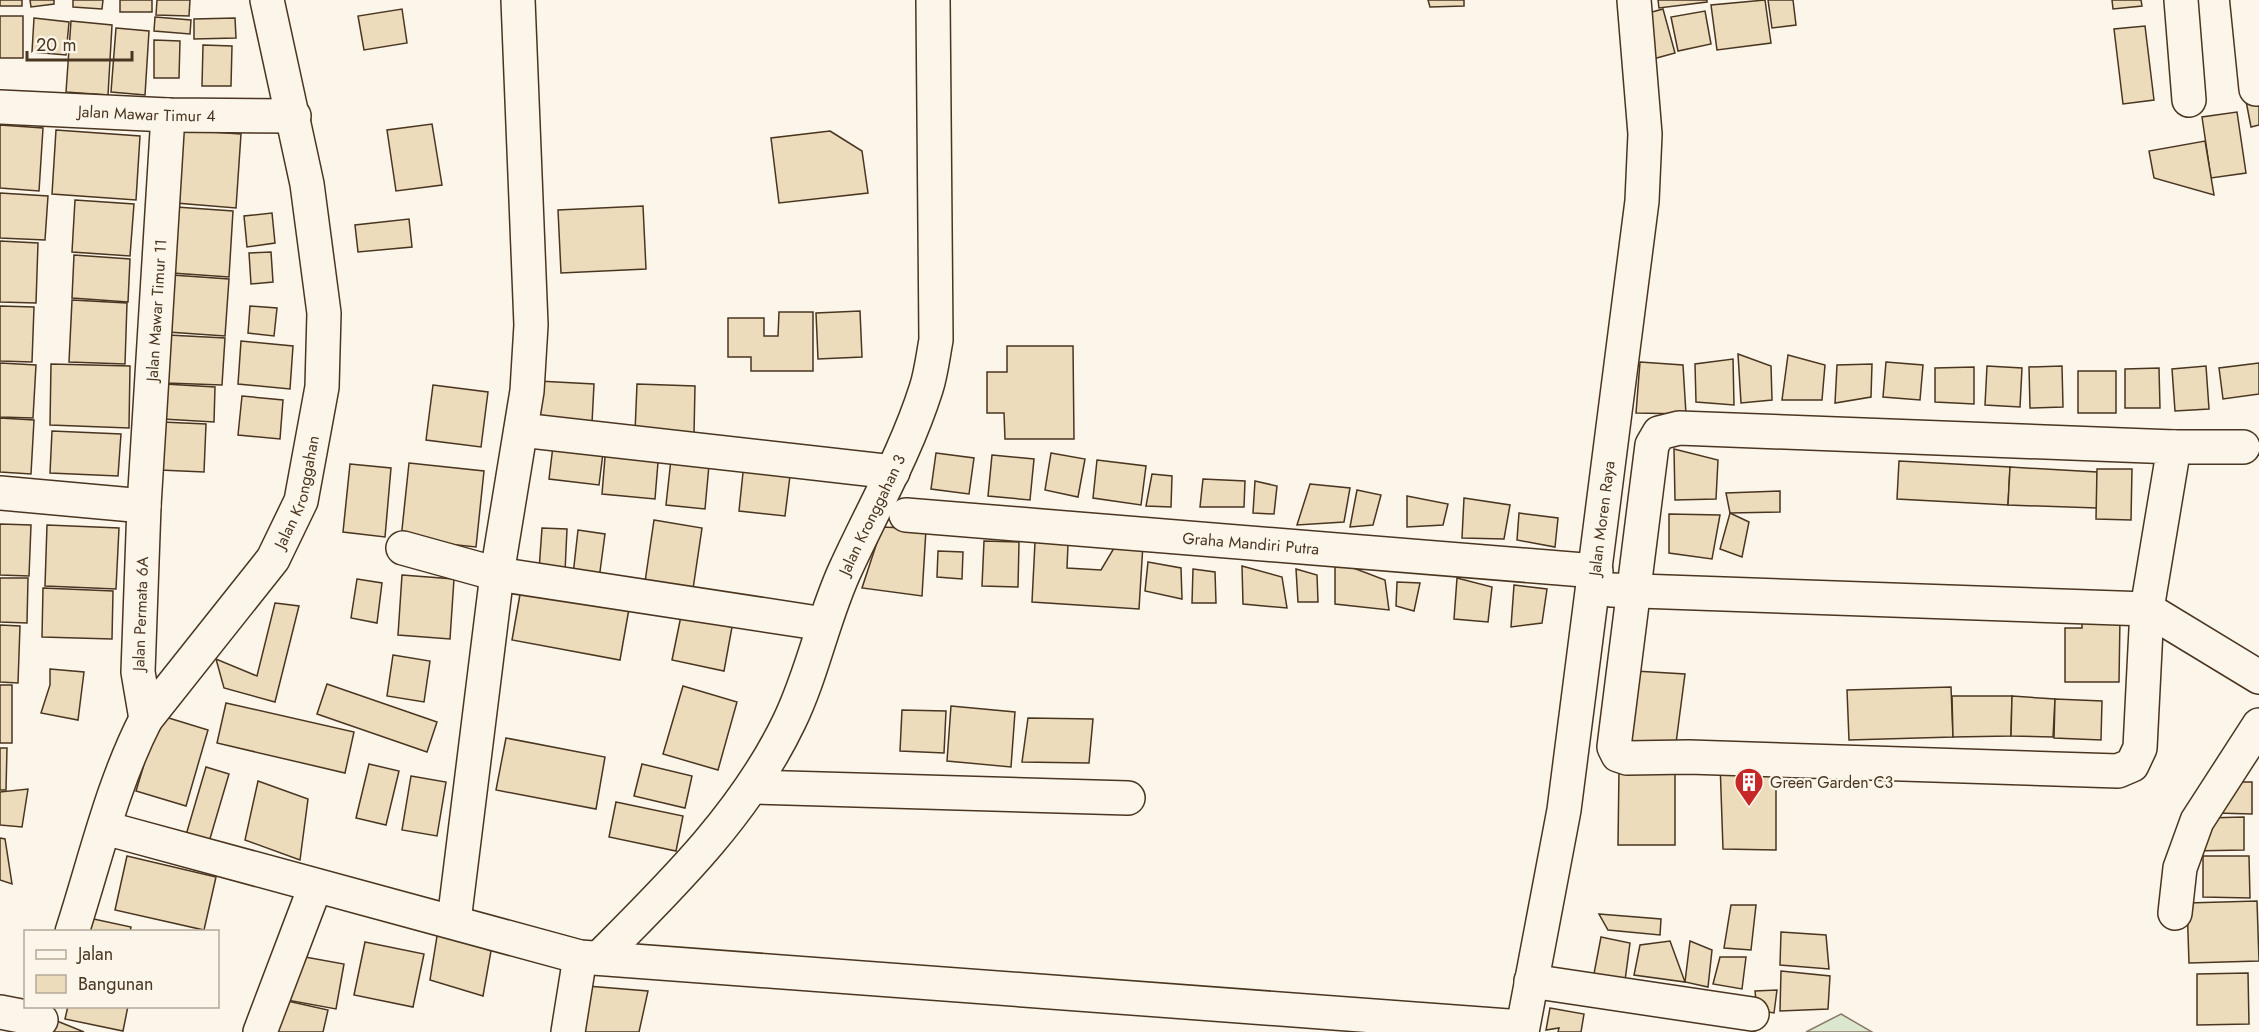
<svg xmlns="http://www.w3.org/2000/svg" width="2259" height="1032" viewBox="0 0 2259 1032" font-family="Jost,sans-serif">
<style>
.green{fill:#dce7d0;stroke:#887966;stroke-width:1.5}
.building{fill:#ecdcbc;stroke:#4a3520;stroke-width:1.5}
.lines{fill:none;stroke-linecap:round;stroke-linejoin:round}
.minor-casing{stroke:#4a3520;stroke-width:36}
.minor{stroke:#fbf6e9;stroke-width:33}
.labels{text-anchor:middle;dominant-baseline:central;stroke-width:4.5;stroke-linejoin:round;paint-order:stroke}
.street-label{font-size:16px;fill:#4a3520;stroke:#fbf6e9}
.poi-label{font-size:16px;fill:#4a3520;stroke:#fbf6e9;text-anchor:start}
</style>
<rect width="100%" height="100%" fill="#fbf6e9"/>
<path class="green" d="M1841 1014 1872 1032H1806Z"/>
<g class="building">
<rect x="0" y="0" width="22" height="6"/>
<path d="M30 0H54V4L31 7Z"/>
<path d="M73 0H103L102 9 73 7Z"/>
<rect x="120" y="0" width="32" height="12"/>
<path d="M157 0H190L189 16 156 15Z"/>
<path d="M1428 0H1464V6L1430 7Z"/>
<path d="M1658 0H1707V2L1659 8Z"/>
<path d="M1765 0 1771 43 1717 50 1711 5Z"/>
<path d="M1768 0H1793L1796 25 1772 28Z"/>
<path d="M2112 0H2141L2142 6 2113 9Z"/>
<path d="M402 9 407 43 364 50 358 16Z"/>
<path d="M1663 9 1675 53 1653 59 1641 15Z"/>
<path d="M1705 11 1711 44 1678 51 1671 17Z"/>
<rect x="0" y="16" width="23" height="42"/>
<path d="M155 17 191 20 190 34 154 31Z"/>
<path d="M34 18 69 22 66 55 32 52Z"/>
<path d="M235 18 236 38 194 39V19Z"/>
<path d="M71 21 112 25 108 95 66 92Z"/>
<path d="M2145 26 2154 100 2123 104 2114 29Z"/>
<path d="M116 28 149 31 145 95 111 92Z"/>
<path d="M154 40 180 41 179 78H154Z"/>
<path d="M203 45 232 46 231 86H202Z"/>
<path d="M2259 98V125L2251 127 2246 101Z"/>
<path d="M2237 112 2246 173 2211 178 2202 117Z"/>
<path d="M432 124 442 185 396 191 387 130Z"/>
<path d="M0 125 43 128 39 191 0 188Z"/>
<path d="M56 130 140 136 136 200 52 194Z"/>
<path d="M182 130 241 134 236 208 176 203Z"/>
<path d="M830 131 862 151 868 193 779 203 771 138Z"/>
<path d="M2205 141 2214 195 2154 178 2149 151Z"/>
<path d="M0 193 48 196 45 240 0 238Z"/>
<path d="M75 200 134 204 130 256 72 252Z"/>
<path d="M643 206 646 269 561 273 558 210Z"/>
<path d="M176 207 233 211 229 277 172 273Z"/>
<path d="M272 213 275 243 247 247 244 216Z"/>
<path d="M409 219 412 247 358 252 355 225Z"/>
<path d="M0 241 38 243 36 303 0 302Z"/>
<path d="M271 252 273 282 251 284 249 253Z"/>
<path d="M74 255 130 259 128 302 72 298Z"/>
<path d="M172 275 229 279 225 336 168 332Z"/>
<path d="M72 300 127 303 125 364 69 362Z"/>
<path d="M0 306 34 307 32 362 0 361Z"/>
<path d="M250 306 277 308 274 336 248 333Z"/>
<path d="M860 311 862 357 818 359 816 313Z"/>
<path d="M779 312H813V371H751V357H728V318H764V336H778Z"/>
<path d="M168 335 225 338 222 385 166 383Z"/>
<path d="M241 341 293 346 290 389 238 384Z"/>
<path d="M1007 346H1073L1074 439H1005L1004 413H987V372H1007Z"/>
<path d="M1738 354 1771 366 1772 400 1741 403Z"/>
<path d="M1788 355 1825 365 1822 400H1782Z"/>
<path d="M1733 359 1734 405 1696 402 1695 364Z"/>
<path d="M1640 362 1683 365 1686 414 1636 413Z"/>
<path d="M1886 362 1923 365 1920 400 1883 397Z"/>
<path d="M0 363 36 365 33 418 0 417Z"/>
<path d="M2259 363V394L2223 399 2219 368Z"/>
<path d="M51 364 130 366 129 428 50 425Z"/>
<path d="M1872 364 1871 397 1835 403 1837 365Z"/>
<path d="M1987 366 2022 368 2020 407 1985 405Z"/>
<path d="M2062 366 2063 407 2030 408 2029 367Z"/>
<path d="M2206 366 2209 409 2175 411 2172 369Z"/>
<path d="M1974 367V404L1935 402V368Z"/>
<path d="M2159 368 2160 408H2125V369Z"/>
<rect x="2078" y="371" width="38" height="42"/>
<path d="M538 381 594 384 592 423 536 420Z"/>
<path d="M165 384 215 387 214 422 163 419Z"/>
<path d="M637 384 695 386 694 434 635 432Z"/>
<path d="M433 385 488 392 481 447 426 440Z"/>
<path d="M242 396 283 400 280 439 238 435Z"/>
<path d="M0 418 34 420 31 474 0 472Z"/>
<path d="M162 422 206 424 204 472 160 470Z"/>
<path d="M52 431 121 434 118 476 50 473Z"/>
<path d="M606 445 659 450 655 499 602 494Z"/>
<path d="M553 446 603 453 599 485 549 479Z"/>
<path d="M1674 449 1718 460 1716 499 1675 500Z"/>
<path d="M672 450 710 454 705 509 666 505Z"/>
<path d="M936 453 974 458 969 494 931 489Z"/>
<path d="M1051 453 1085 459 1078 497 1045 490Z"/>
<path d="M992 455 1034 459 1030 500 988 496Z"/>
<path d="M1097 460 1146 466 1141 505 1093 498Z"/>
<path d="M1899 461 2010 467 2008 505 1897 499Z"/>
<path d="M409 463 484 471 476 547 401 539Z"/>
<path d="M744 463 791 468 785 516 739 511Z"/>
<path d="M350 464 391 468 385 537 343 532Z"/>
<path d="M2010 467 2097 472V508L2008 505Z"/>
<path d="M2097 469H2132L2131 520 2096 519Z"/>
<path d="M1152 474 1172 476 1171 507 1146 506Z"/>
<path d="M1203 479 1245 481 1244 507H1200Z"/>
<path d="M1255 481 1277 486 1274 514 1253 513Z"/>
<path d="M1310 484 1350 488 1344 522 1297 525Z"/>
<path d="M1357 490 1381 495 1373 525 1350 527Z"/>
<path d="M1780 491V512L1730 513 1726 493Z"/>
<path d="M1407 496 1448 504 1443 525 1407 527Z"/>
<path d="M1464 498 1510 505 1504 539 1462 538Z"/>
<path d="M1519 513 1558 518 1555 547 1517 540Z"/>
<path d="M1730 513 1749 522 1742 557 1720 549Z"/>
<path d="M1669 514 1720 515 1712 559 1669 553Z"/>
<path d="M654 520 702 528 693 589 645 582Z"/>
<path d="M0 524 31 525 29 576 0 575Z"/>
<path d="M47 525 119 528 116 589 45 586Z"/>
<path d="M882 527 926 529 922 596 862 588Z"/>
<path d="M542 528 567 529 565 572 539 570Z"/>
<path d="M578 530 605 534 599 579 573 575Z"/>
<path d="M984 541 1019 542 1018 587 982 586Z"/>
<path d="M1035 542 1068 544 1067 568 1101 570 1117 543 1143 544 1139 609 1032 602Z"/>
<path d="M938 551 963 552 962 579 937 577Z"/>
<path d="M1335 561 1385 580 1389 610 1335 604Z"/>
<path d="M1148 562 1181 568 1182 599 1145 591Z"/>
<path d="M1242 566 1282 577 1287 608 1243 604Z"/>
<path d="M1193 569 1215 572 1216 603H1192Z"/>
<path d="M1296 569 1317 575 1318 602H1298Z"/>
<path d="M402 575 454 579 450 639 398 635Z"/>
<path d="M0 578H28L27 623 0 622Z"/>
<path d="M1457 578 1492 587 1488 622 1454 619Z"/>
<path d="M357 579 382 583 377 623 351 618Z"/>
<path d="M1397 582 1420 583 1414 611 1396 606Z"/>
<path d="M522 583 630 603 620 660 512 640Z"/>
<path d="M1514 585 1547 589 1542 623 1511 627Z"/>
<path d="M43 588 113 591 112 639 42 637Z"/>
<path d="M275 603 299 606 275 702 224 688 216 659 257 676Z"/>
<path d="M681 616 732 627 724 671 672 660Z"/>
<path d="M2082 617 2120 618 2119 682H2065V628H2082Z"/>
<path d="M0 625 20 626 18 683 0 682Z"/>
<path d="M393 655 430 661 424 702 387 696Z"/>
<path d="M50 669 84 672 78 720 41 713 50 685Z"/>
<path d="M1635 671 1685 674 1676 743 1622 741Z"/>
<path d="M327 684 437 722 427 752 317 714Z"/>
<rect x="0" y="685" width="12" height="58"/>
<path d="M683 686 737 702 718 770 663 754Z"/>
<path d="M1951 687 1953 737 1849 740 1847 690Z"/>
<path d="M1952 696H2012L2011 736 1953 737Z"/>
<path d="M2012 696 2055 699 2053 737 2011 736Z"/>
<path d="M2055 699 2102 701 2101 740 2054 738Z"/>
<path d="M226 703 354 732 345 773 217 743Z"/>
<path d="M951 706 1015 712 1011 767 947 761Z"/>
<path d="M902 710 946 711 944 753 900 751Z"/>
<path d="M159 715 208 730 186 806 136 791Z"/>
<path d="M1028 718 1093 719 1089 763 1022 762Z"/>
<path d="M506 738 605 757 596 809 496 790Z"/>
<path d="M0 748H7L6 790H0Z"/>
<path d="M1720 762 1776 764V850L1723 849Z"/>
<path d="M369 764 399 771 386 825 356 818Z"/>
<path d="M642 764 692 776 685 808 634 796Z"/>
<path d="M206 767 229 774 209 842 186 835Z"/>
<path d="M1619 769H1675V845H1618Z"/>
<path d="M411 776 446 782 437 836 402 830Z"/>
<path d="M258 781 308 799 300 860 245 840Z"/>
<path d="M2227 782H2252V814L2216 813Z"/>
<path d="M28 789 22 827 0 825V792Z"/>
<path d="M616 802 683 816 676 851 609 837Z"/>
<path d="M2244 817V850L2191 851 2206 818Z"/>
<path d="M0 838 5 839 12 884 0 880Z"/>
<path d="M127 856 216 877 204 930 115 910Z"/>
<path d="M2203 856H2249L2250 898 2203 897Z"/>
<path d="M2257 901 2259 961 2189 963 2187 903Z"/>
<path d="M1731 905H1756L1751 950 1724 948Z"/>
<path d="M1599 914 1661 919 1660 935 1608 930Z"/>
<path d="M89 918 131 927 130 932H86Z"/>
<path d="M438 930 491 951 483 996 430 980Z"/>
<path d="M1781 932 1826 935 1829 969 1780 965Z"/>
<path d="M1601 937 1630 943 1624 988 1592 984Z"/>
<path d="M1670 941 1685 982 1634 975 1640 945Z"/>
<path d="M1690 941 1712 950 1708 987 1685 982Z"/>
<path d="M365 942 424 954 413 1007 354 995Z"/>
<path d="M294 955 344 964 336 1009 287 1000Z"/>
<path d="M1720 957H1746L1742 989 1713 984Z"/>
<path d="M1781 971 1830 976 1828 1009 1780 1011Z"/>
<path d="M2248 973 2249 1024 2197 1025V974Z"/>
<path d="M587 986 648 991 639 1032H581Z"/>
<path d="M1777 990 1774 1013 1757 1010 1755 991Z"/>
<path d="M283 1000 328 1010 323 1032H276Z"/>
<path d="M68 1006H128L123 1031 65 1019Z"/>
<path d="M1550 1008 1584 1014 1581 1032H1558L1559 1028 1546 1030Z"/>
<path d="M57 1021 84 1032H51Z"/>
</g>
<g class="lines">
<g class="minor-casing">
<g id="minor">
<path d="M2181 0 2189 100"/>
<path d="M2247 0 2256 89"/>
<path id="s1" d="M0 107 168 115 294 116"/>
<path d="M1679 428 2174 447 2147 609 2140 748 2132 765 2118 771 1689 757 1627 758 1618 755 1614 747 1652 445 1659 433Z"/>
<path d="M521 430 893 472"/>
<path d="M2174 447H2243"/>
<path d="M0 493 144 506"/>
<path id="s2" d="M906 515 1596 571"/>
<path d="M403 548 497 574 824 624"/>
<path d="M1611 590 2147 609 2259 677"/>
<path id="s3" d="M146 719 138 672 144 506 168 115"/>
<path d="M752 787 1128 798"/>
<path d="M105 828 580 957 1522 1027"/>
<path d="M2175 913 2180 868 2197 821 2259 725"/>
<path d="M454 921 497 574 527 391 531 325 518 0"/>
<path id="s4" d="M72 932C95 861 112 785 146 719L273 559 301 501 322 387 324 313 307 184 267 0"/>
<path id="s5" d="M599 958C670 887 745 814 789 722 813 673 823 617 846 568 873 509 906 452 926 389 931 374 933 356 936 340L933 0"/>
<path d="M1531 981 1752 1014"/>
<path d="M0 1012 41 1020"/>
<path d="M260 1032 315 887"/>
<path d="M568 1032 580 957"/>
<path id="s6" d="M1522 1032 1564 810 1642 201 1645 134 1634 0"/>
</g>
</g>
<use href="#minor" class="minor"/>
</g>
<defs>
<g id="building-pin" transform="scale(1.5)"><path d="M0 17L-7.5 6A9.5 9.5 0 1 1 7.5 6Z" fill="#c62828" stroke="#fbf6e9"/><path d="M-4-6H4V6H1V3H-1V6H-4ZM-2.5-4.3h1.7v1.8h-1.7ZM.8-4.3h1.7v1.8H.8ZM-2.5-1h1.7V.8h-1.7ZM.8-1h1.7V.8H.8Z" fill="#fff"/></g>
</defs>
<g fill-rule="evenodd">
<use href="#building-pin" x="1749" y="782"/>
</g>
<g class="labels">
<g class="street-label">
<text stroke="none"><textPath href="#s1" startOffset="147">Jalan Mawar Timur 4</textPath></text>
<text stroke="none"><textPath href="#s3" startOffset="410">Jalan Mawar Timur 11</textPath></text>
<text stroke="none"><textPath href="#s4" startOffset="502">Jalan Kronggahan</textPath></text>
<text stroke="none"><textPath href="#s5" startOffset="528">Jalan Kronggahan 3</textPath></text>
<text stroke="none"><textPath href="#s6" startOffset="520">Jalan Moren Raya</textPath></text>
<text stroke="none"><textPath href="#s2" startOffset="346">Graha Mandiri Putra</textPath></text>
<text stroke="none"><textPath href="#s3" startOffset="106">Jalan Permata 6A</textPath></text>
</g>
<g class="poi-label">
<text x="1770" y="782">Green Garden C3</text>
</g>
</g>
<rect x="24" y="930" width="195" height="78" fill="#fbf6e9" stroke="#b4a999" stroke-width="1.5"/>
<rect x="36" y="950" width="30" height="9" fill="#fbf6e9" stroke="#b4a999" stroke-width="1.5"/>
<text x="78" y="960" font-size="18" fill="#4a3520">Jalan</text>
<rect x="36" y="975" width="30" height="18" fill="#ecdcbc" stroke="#b4a999" stroke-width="1.5"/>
<text x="78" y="990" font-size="18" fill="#4a3520">Bangunan</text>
<path d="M27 51v9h105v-9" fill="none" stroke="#4a3520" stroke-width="3"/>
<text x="36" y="51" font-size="18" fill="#4a3520" stroke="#fbf6e9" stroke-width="4.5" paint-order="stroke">20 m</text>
</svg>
